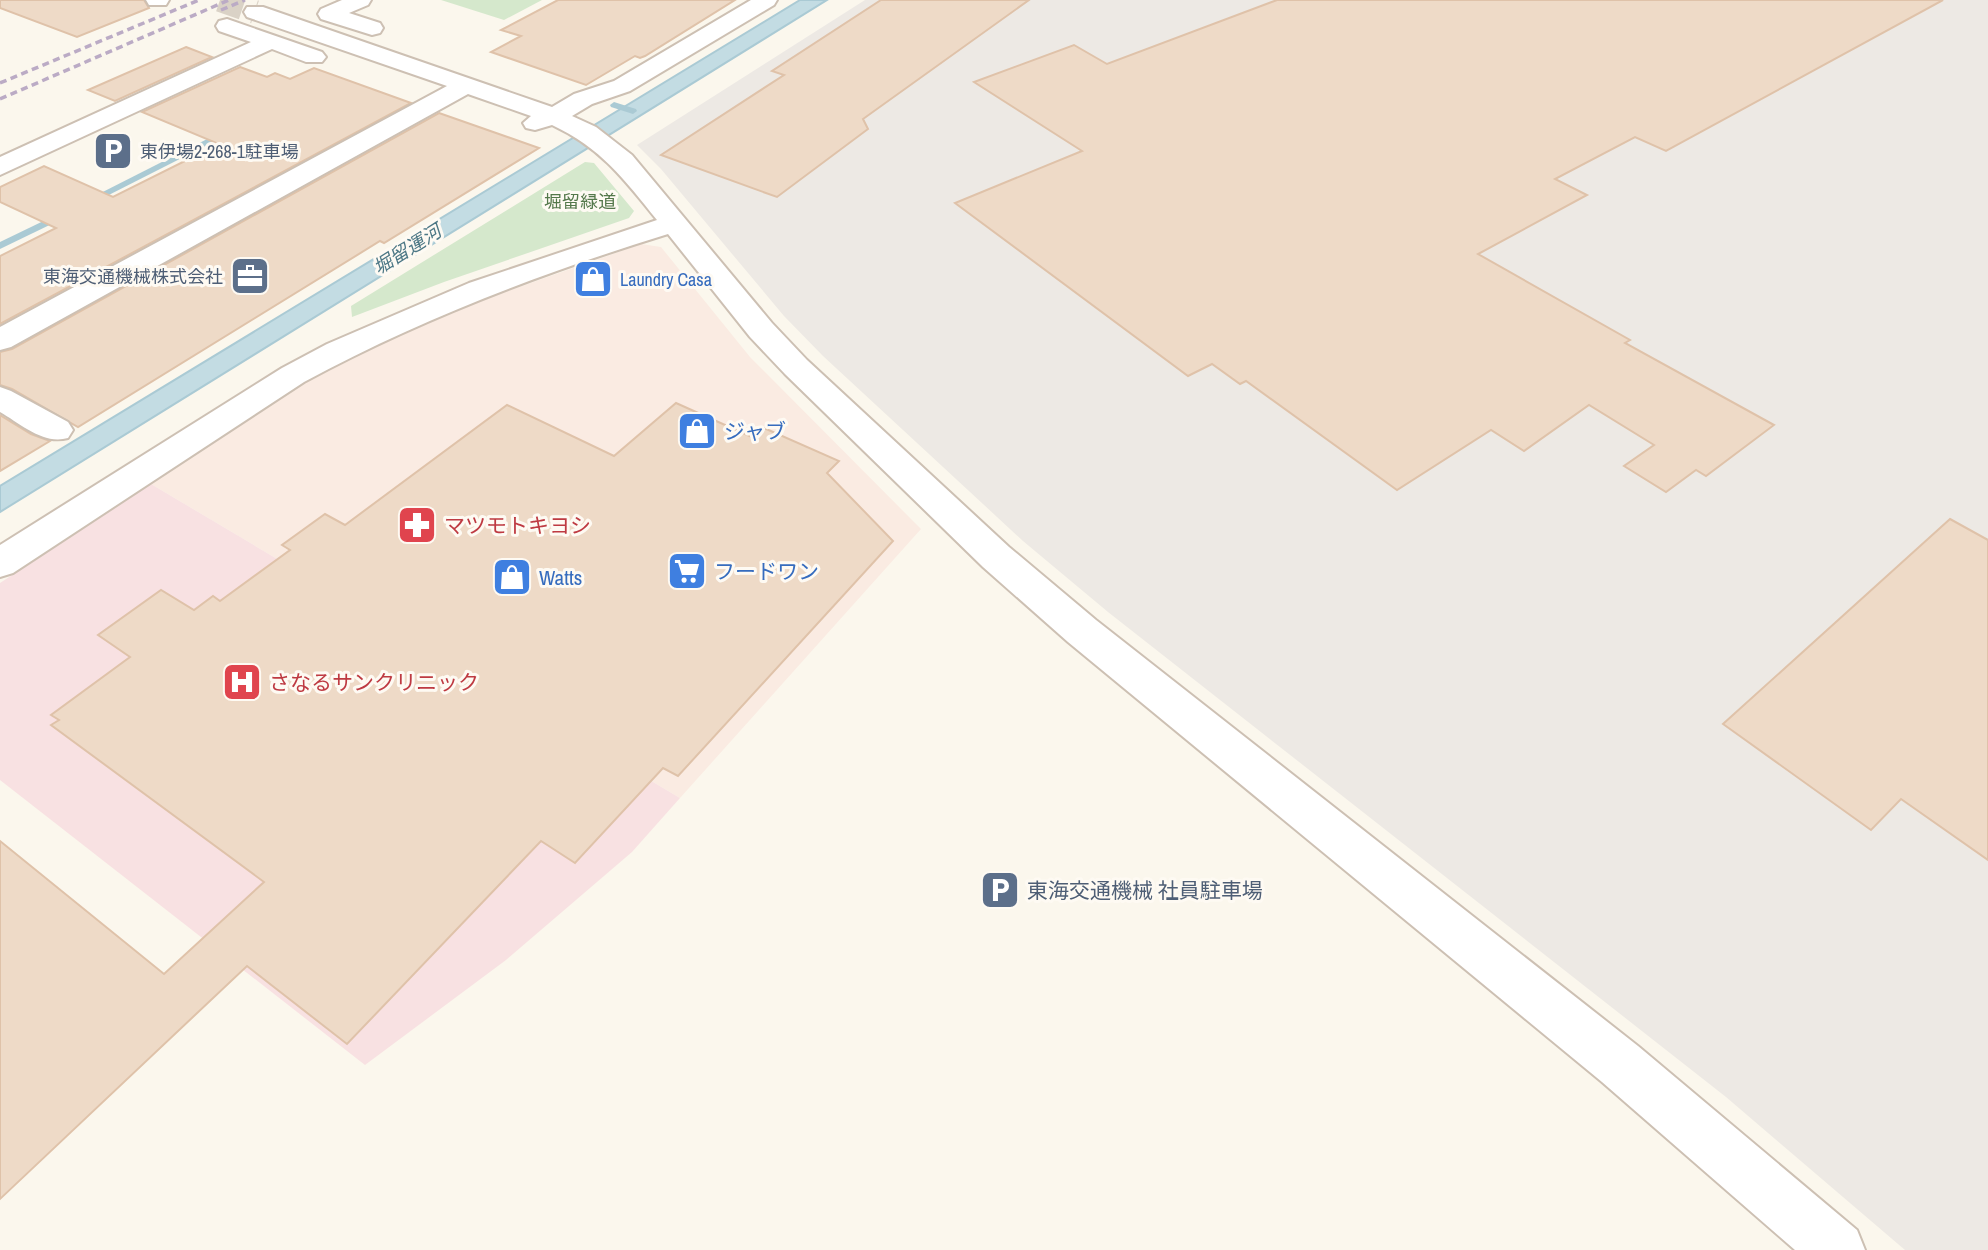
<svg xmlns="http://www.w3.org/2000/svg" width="1988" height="1250" viewBox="0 0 1988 1250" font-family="'Archivo Narrow','Noto Sans JP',sans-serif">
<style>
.commercial{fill:#faebe2}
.industrial{fill:#ede9e4}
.medical{fill:#f8e1e2}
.green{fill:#d5e8cc}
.water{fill:#c3dce3;stroke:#aacad4;stroke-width:2}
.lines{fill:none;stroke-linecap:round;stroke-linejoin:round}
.stream{fill:#aacad4;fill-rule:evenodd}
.building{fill:#eedac7;stroke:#dfc2a9;stroke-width:2}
.minor-tunnel{stroke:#dad2c6;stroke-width:24;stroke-dasharray:24 12;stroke-linecap:butt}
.minor-casing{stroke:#cdc0b3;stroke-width:4}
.minor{fill:#fff;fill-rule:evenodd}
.rail{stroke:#bbabc5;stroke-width:3.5;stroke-dasharray:7 4.5;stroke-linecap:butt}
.labels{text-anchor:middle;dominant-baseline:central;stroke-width:6;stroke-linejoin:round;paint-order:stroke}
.far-service-label{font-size:18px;fill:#4e5e75;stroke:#fefaf3;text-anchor:start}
.far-park-label{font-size:18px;fill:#54784b;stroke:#fefaf3}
.far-shop-label{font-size:18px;fill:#366cbe;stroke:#fefaf3;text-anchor:start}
.far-water-label{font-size:19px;font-style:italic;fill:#4c7785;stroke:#fefaf3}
.shop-label{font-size:21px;fill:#366cbe;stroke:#fefaf3;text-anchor:start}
.health-label{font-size:21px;fill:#be3a42;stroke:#fefaf3;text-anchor:start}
.service-label{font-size:21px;fill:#4e5e75;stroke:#fefaf3;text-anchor:start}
</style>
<rect width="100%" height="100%" fill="#fbf7ed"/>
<path class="commercial" d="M641 244 661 247 750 357 921 529 680 798 151 484 304 382 382 340 463 307Z"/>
<path class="industrial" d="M865 0H1988V1250H1905L1726 1097 1108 612 1023 541 823 356 784 316 661 169 637 145Z"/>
<path class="medical" d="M151 484 680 798 632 852 506 960 365 1065 0 780V583Z"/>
<g class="green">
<path d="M441 0H542L504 20Z"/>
<path d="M585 162 594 163 634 211 629 218 444 282 352 317 351 306Z"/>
</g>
<path class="water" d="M800 0H827L0 512V486Z"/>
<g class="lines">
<g class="stream">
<path d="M614 102 636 109 637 111 633 114 611 107 610 105Z"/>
<path d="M223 131 231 133 91 204 83 202Z"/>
<path d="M60 213 64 214V218L0 249V242Z"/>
</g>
</g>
<g class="building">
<path d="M0 0H144L149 8 77 37 0 8Z"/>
<path d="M558 0H735L645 56 640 58 635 56 586 85 491 52 521 36 501 30Z"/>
<path d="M881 0H1029L863 119 868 129 777 197 661 155 784 75 772 71Z"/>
<path d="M1277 0H1943L1666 151 1635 137 1555 179 1587 195 1478 254 1630 340 1625 343 1774 425 1706 476 1696 470 1666 492 1624 466 1654 445 1589 405 1524 451 1491 430 1397 490 1246 381 1240 384 1212 364 1188 376 955 203 1082 151 974 82 1074 45 1107 64Z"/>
<path d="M186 47 212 57 115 101 88 90Z"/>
<path d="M240 67 267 77 275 73 290 79 314 68 411 103 0 324V256L56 228 0 202V187L44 166 113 197 219 144 142 112Z"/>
<path d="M439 113 539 148 384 243 380 241 78 427 12 389 0 385V352L12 349Z"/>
<path d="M676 403 754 438 764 428 839 461 827 473 893 541 678 776 663 768 575 863 541 841 347 1044 247 966 0 1199V841L164 974 264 882 51 725 59 720 51 715 130 657 98 635 161 590 194 610 213 596 220 601 290 550 282 545 325 514 345 525 507 405 614 456Z"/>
<path d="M0 415 31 434 50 441 0 471Z"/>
<path d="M1950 519 1988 540V860L1901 799 1871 830 1723 724Z"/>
</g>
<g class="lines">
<path class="minor-tunnel" d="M220 0 255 12"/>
<g class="minor-casing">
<g id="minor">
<path d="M146 0H169L166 5H149Z"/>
<path d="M342 0H371L368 5 349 13 380 23 383 28 380 33 372 35 321 19 318 14 321 9Z"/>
<path d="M751 0H777L774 5 630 91 592 104 572 116 596 127 632 155 772 323 807 360 1009 547 1096 620 1638 1046 1857 1230 1865 1250H1795L1602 1082 1068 642 983 567 785 374 750 337 668 234C542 273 420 319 304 382L13 573 0 577V545L282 368 327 344 469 283 657 220C624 179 601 148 552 125L535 130 526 128 523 123 531 116 468 94 11 347 0 350V327L447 86 247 17 244 12 247 7H263L552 107 574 94 614 81Z"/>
<path d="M227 19 322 52 326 57 322 62H306L272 49 0 175V157L251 42 219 31 216 26 219 21Z"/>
<path d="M0 387 11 391 68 422 73 430 68 438C43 445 21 424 0 412Z"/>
</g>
</g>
<use href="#minor" class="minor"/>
<g class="rail">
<path d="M221 10 245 0"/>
<path d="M0 83 199 0"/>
<path d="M0 99 229 0"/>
</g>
</g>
<defs>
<g id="parking-square" transform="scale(2.0125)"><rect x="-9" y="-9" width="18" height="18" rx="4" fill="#5c6f8a" stroke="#fefaf3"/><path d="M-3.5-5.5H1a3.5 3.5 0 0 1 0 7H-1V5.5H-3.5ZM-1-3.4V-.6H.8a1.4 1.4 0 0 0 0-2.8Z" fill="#fff"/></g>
<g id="office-square" transform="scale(2.0125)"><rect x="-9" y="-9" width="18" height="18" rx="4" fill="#5c6f8a" stroke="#fefaf3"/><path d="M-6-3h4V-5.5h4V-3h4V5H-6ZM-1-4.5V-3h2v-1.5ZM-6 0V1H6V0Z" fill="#fff"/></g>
<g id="shop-square" transform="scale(2.0125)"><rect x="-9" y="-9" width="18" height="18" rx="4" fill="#3f7fe0" stroke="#fefaf3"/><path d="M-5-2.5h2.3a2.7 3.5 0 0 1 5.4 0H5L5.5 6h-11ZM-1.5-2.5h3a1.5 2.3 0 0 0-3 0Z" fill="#fff"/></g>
<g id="pharmacy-square" transform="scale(2.0125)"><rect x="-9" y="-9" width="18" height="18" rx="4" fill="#e0444e" stroke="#fefaf3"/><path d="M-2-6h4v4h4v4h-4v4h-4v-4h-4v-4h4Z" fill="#fff"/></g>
<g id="supermarket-square" transform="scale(2.0125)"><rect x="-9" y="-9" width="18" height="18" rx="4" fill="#3f7fe0" stroke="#fefaf3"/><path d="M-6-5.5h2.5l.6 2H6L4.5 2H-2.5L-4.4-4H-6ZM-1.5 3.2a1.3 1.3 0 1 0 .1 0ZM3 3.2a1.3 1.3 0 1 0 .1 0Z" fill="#fff"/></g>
<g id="hospital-square" transform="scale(2.0125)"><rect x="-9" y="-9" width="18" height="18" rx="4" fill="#e0444e" stroke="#fefaf3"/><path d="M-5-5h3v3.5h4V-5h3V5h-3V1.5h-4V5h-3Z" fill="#fff"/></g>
</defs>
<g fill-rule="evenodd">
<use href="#parking-square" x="113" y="151"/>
<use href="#office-square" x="250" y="276"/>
<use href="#shop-square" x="593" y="279"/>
<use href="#shop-square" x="697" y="431"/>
<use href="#pharmacy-square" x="417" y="525"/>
<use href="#supermarket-square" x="687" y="571"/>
<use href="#shop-square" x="512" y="577"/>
<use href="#hospital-square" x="242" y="682"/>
<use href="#parking-square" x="1000" y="890"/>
</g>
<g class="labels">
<g class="far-service-label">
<text x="140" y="151">東伊場2-268-1駐車場</text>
<text x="223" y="276" text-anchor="end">東海交通機械株式会社</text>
</g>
<g class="far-park-label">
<text x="580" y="201">堀留緑道</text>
</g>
<g class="far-shop-label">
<text x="620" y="279">Laundry Casa</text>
</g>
<g class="far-water-label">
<text transform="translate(407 249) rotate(-32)">堀留運河</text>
</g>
<g class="shop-label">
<text x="724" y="431">ジャブ</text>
<text x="714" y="571">フードワン</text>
<text x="539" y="577">Watts</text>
</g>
<g class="health-label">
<text x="444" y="525">マツモトキヨシ</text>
<text x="269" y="682">さなるサンクリニック</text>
</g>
<g class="service-label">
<text x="1027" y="890">東海交通機械 社員駐車場</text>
</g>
</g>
</svg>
